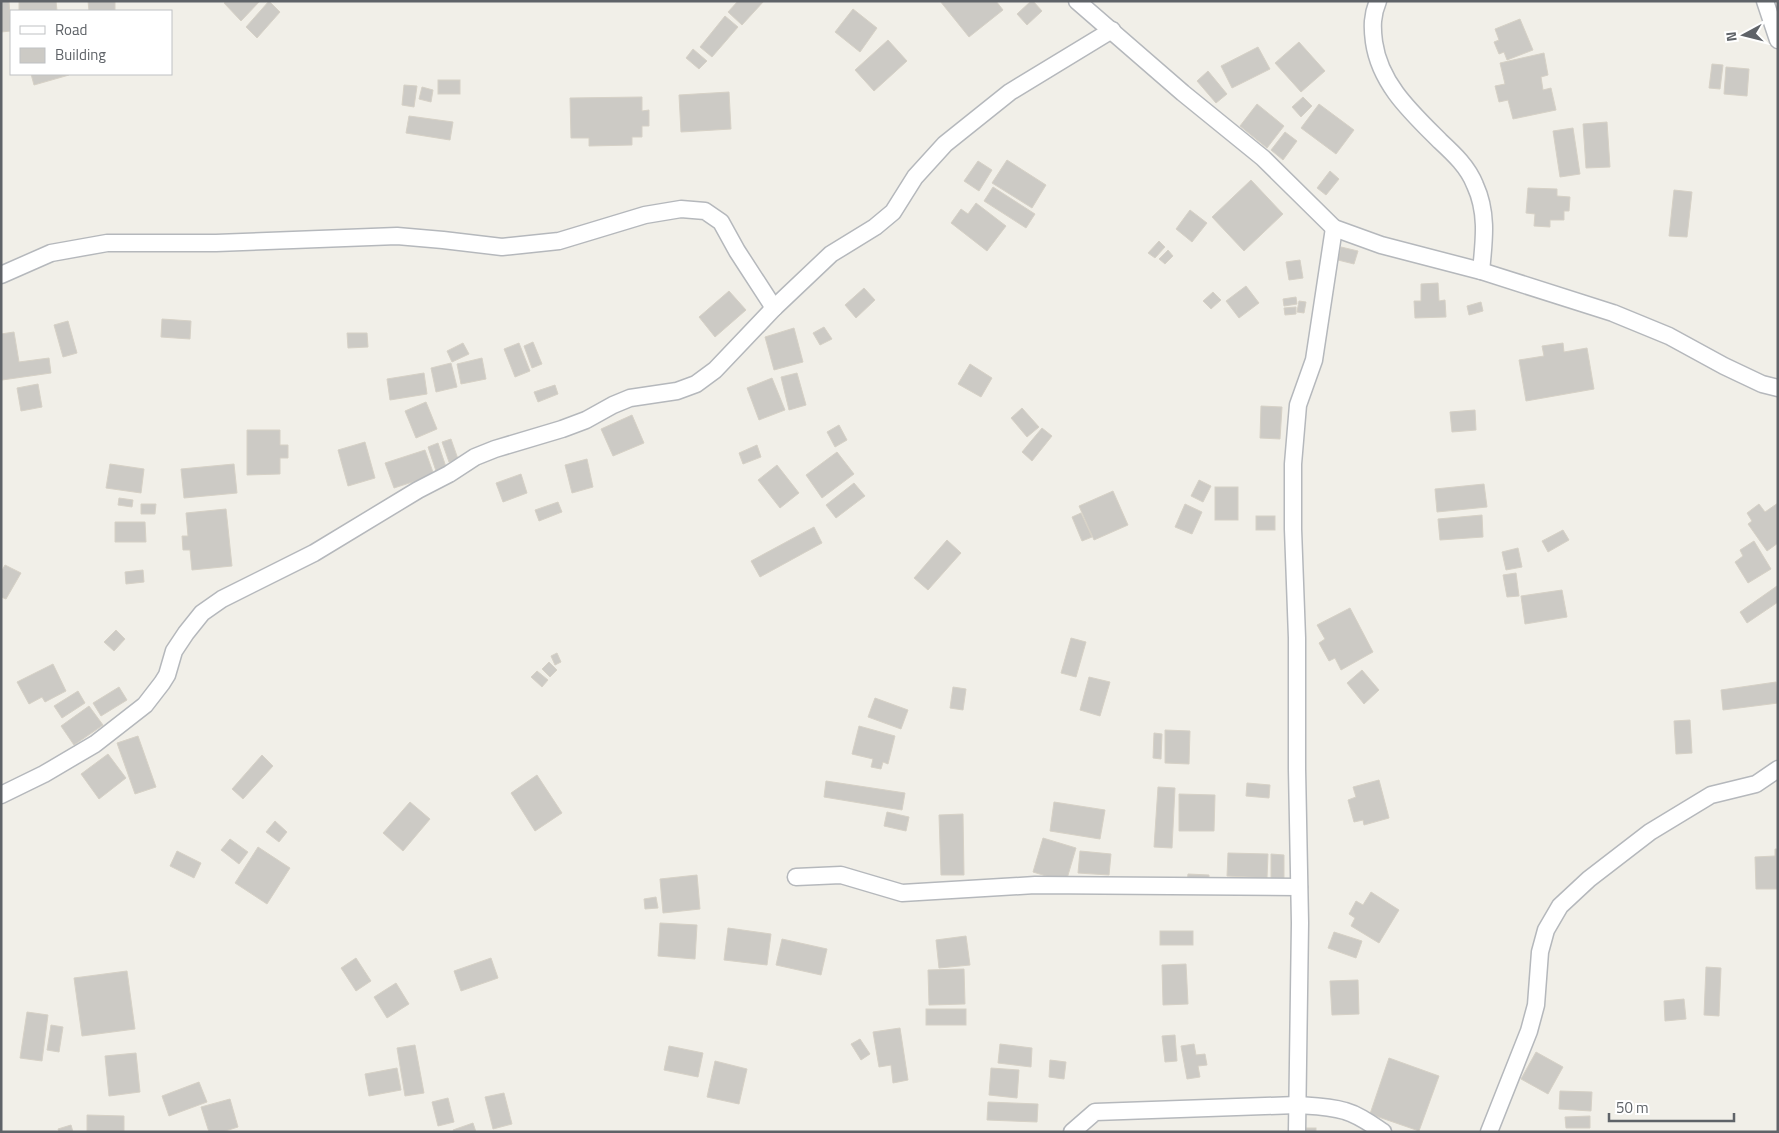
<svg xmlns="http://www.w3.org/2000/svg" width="1779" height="1133" viewBox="0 0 1779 1133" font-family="'Titillium Web',sans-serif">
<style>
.building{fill:#cccac5;stroke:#d6d1c6}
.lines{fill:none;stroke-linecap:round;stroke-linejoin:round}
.minor-casing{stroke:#b5b8bc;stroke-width:19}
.minor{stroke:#fff;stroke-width:16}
</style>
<rect width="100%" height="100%" fill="#f1efe8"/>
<g class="building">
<path d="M1 1H9L11 31 1 32Z"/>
<path d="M19 1H56L57 11H19Z"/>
<path d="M88 1H115V11H89Z"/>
<path d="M226 1H260L241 21 224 3Z"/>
<path d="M269 1 280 12 257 38 246 27Z"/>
<path d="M738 1H764L742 25 728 12Z"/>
<path d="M940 1H996L1003 10 969 37Z"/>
<path d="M1031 1H1033L1042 11 1027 25 1017 14Z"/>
<path d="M853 9 877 28 860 52 835 32Z"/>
<path d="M725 16 738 27 712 57 700 47Z"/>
<path d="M1520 19 1533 50 1507 60 1504 52 1499 54 1494 42 1499 40 1495 29Z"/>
<path d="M888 40 907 61 874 91 855 70Z"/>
<path d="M1299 42 1325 71 1301 92 1275 63Z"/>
<path d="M1258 47 1270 69 1232 88 1221 66Z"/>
<path d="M693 49 707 61 699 69 686 58Z"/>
<path d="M1544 53 1548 75 1541 77 1543 90 1551 88 1556 110 1513 119 1508 100 1499 102 1495 86 1505 84 1500 63Z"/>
<path d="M1712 64 1723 65 1720 89 1709 88Z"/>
<path d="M1726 67 1749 69 1747 96 1724 94Z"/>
<path d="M1208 71 1227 94 1216 103 1197 81Z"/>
<path d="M31 74H69V75L34 85Z"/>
<rect x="438" y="80" width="22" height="14"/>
<path d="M404 85 417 86 414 107 402 105Z"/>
<path d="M422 87 433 90 431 102 419 99Z"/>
<path d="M729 92 731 129 681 132 679 95Z"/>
<path d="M642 97V111L649 110V126H642V137H632V145L589 146V138H571L570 98Z"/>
<path d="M1303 97 1312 106 1301 117 1292 107Z"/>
<path d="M1257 104 1284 126 1267 148 1240 126Z"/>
<path d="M1319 104 1354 130 1336 154 1301 128Z"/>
<path d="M409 116 453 122 450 140 406 133Z"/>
<path d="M1607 122 1610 167 1586 168 1583 124Z"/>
<path d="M1573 128 1580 174 1560 177 1553 131Z"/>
<path d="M1285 132 1297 141 1283 160 1271 150Z"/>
<path d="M1007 160 1046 185 1032 208 992 183Z"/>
<path d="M978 161 992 170 979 191 964 181Z"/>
<path d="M1330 171 1339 179 1326 195 1317 188Z"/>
<path d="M1251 180 1283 214 1244 251 1212 217Z"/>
<path d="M993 187 1035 214 1026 228 984 201Z"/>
<path d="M1528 188 1557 189V196L1570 197 1569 211H1564V220H1550V227L1534 226 1535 214 1526 213Z"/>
<path d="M1674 190 1692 192 1687 237 1669 236Z"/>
<path d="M976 203 1006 226 987 251 951 223 961 209 968 214Z"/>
<path d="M1190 210 1207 223 1192 242 1176 229Z"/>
<path d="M1159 241 1165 247 1155 258 1148 253Z"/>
<path d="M1341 247 1358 251 1354 264 1338 260Z"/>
<path d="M1168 250 1173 256 1165 264 1159 259Z"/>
<path d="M1300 260 1303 278 1289 280 1286 262Z"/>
<path d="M1438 283 1439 301 1445 300 1446 317 1415 318 1414 301H1421V284Z"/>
<path d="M1246 286 1259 303 1239 318 1226 301Z"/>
<path d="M864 288 875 300 856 318 845 305Z"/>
<path d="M729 291 746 310 715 337 699 317Z"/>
<path d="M1213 292 1221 300 1211 309 1203 301Z"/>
<path d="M1296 297 1297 304 1284 306 1283 299Z"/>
<path d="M1299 301 1306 302 1304 313 1297 312Z"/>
<path d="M1481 302 1483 311 1469 315 1467 306Z"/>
<path d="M1296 307V314L1285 315 1284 308Z"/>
<path d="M162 319 191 321 190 339 161 337Z"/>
<path d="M68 321 77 353 63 357 54 325Z"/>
<path d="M824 327 832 339 820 345 813 333Z"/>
<path d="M794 328 803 362 774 370 765 337Z"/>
<path d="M14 332 19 362 49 358 51 373 2 380 1 334Z"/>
<path d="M347 333H367L368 347 348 348Z"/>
<path d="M533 342 542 364 532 368 524 346Z"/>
<path d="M463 343 469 354 452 362 447 351Z"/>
<path d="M519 343 530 371 515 377 504 349Z"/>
<path d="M1563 343 1564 352 1587 348 1594 389 1526 401 1519 360 1544 356 1542 346Z"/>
<path d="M482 358 486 379 461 384 457 364Z"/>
<path d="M451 363 457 387 436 392 431 368Z"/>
<path d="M970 364 992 378 981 397 958 384Z"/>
<path d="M424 373 427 394 390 400 387 379Z"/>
<path d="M797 373 806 405 789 410 781 377Z"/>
<path d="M772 378 785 410 759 420 747 388Z"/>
<path d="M38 384 42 407 21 411 17 388Z"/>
<path d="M555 385 558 394 538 402 534 392Z"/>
<path d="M426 402 437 429 416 438 405 411Z"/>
<path d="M1261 406 1282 407 1280 439 1260 438Z"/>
<path d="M1022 408 1039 427 1027 437 1011 418Z"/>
<path d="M1475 410 1476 430 1452 432 1450 412Z"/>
<path d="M632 415 644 443 613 456 601 429Z"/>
<path d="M839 425 847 440 835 447 827 432Z"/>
<path d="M1042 428 1052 436 1032 461 1022 452Z"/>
<path d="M247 430H280V445H288V458H280V474L247 475Z"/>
<path d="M451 439 458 459 449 462 442 442Z"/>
<path d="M365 442 375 478 348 486 338 450Z"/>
<path d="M438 443 446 467 436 471 428 447Z"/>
<path d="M757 445 761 457 743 464 739 453Z"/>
<path d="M425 450 434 475 394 488 385 463Z"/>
<path d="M837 452 854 474 822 498 806 475Z"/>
<path d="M587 459 593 487 572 493 565 465Z"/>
<path d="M110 464 144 469 141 493 106 488Z"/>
<path d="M234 464 237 493 184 498 181 469Z"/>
<path d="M777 465 799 493 780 508 758 480Z"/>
<path d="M521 474 527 493 503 502 496 483Z"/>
<path d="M1199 480 1211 486 1203 502 1191 496Z"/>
<path d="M854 483 865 496 836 518 826 505Z"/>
<path d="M1484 484 1487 507 1437 512 1435 489Z"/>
<rect x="1215" y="487" width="23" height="33"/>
<path d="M1113 491 1128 525 1094 540 1079 506Z"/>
<path d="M119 498 133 500 132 507 118 505Z"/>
<path d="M558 502 562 512 539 521 535 510Z"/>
<path d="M1778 503V543L1767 551 1748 524 1752 521 1747 513 1759 504 1765 512Z"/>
<path d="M141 504H156L155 514H141Z"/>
<path d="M1185 504 1202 512 1192 534 1175 527Z"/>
<path d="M226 509 232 566 192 570 190 550H183L182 536H188L186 513Z"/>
<path d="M1081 513 1092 537 1082 541 1072 517Z"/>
<path d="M1482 515 1483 537 1440 540 1438 519Z"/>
<rect x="1256" y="516" width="19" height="14"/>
<path d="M115 522H145L146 542H115Z"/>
<path d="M814 527 822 543 760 577 751 561Z"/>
<path d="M1563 530 1569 540 1548 552 1542 541Z"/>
<path d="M947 540 961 553 928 590 914 578Z"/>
<path d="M1754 541 1771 569 1748 583 1735 562 1743 556 1740 550Z"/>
<path d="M1518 548 1522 567 1506 570 1502 552Z"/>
<path d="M5 565 21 573 6 599 1 597V572Z"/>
<path d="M143 570 144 582 126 584 125 572Z"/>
<path d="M1516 573 1519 596 1507 597 1503 575Z"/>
<path d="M1777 586 1778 602 1747 623 1740 612Z"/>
<path d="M1562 590 1567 617 1525 624 1521 596Z"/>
<path d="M1350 608 1373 652 1341 670 1335 658 1329 661 1319 643 1325 639 1317 625Z"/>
<path d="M116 630 125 639 114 651 104 642Z"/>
<path d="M1071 638 1086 642 1076 677 1061 673Z"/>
<path d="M557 653 561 662 555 665 551 656Z"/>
<path d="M549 662 557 670 550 677 542 669Z"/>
<path d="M53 664 66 691 45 702 42 697 29 704 17 682Z"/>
<path d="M1362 670 1379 690 1364 704 1347 683Z"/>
<path d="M537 671 548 680 542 687 531 677Z"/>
<path d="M1089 677 1110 682 1100 716 1080 710Z"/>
<path d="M1776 682 1778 703 1723 710 1721 690Z"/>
<path d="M119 687 127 700 101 716 93 703Z"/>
<path d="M953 687 966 689 963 710 950 708Z"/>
<path d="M78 691 85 703 62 718 54 706Z"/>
<path d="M875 698 908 710 901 729 868 717Z"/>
<path d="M89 706 103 725 74 745 61 726Z"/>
<path d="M1690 720 1692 753 1676 754 1674 721Z"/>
<path d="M859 726 895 736 888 764 883 762 881 769 871 767 873 759 852 754Z"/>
<path d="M1165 730 1190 731 1189 764 1165 763Z"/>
<path d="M1154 733 1162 734 1161 759 1153 758Z"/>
<path d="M138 736 156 787 135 794 117 743Z"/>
<path d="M108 754 126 778 99 799 81 774Z"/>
<path d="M262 755 273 766 243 799 232 789Z"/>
<path d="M537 775 562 813 535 831 511 793Z"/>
<path d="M1379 780 1389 818 1364 825 1363 820 1354 822 1348 800 1356 797 1353 787Z"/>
<path d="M826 781 905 793 902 810 824 797Z"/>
<path d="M1247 783 1270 785 1269 798 1246 796Z"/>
<path d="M1158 787 1175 788 1172 848 1154 847Z"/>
<path d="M1179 794 1215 795 1214 831H1179Z"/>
<path d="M410 802 430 819 403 851 383 833Z"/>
<path d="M1054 802 1105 810 1100 839 1050 831Z"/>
<path d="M887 812 909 817 906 831 884 826Z"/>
<path d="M963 814 964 875H941L939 815Z"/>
<path d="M275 821 287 832 279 842 266 832Z"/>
<path d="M1043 838 1076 848 1066 882 1033 872Z"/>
<path d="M230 839 248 852 239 864 221 850Z"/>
<path d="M258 847 290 868 267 904 235 883Z"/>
<path d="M1775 849H1778V889H1756L1755 857 1775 856Z"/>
<path d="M177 851 201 863 194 878 170 866Z"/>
<path d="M1080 851 1111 854 1109 875 1078 873Z"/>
<path d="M1228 853 1268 854 1267 878 1227 876Z"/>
<path d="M1271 854 1284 855V882H1271Z"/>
<path d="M1188 874 1209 875V884L1187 883Z"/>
<path d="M697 875 700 909 663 913 660 879Z"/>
<path d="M1371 892 1399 910 1379 943 1351 926 1355 918 1349 914 1356 901 1363 905Z"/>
<path d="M656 897 658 908 645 909 644 899Z"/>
<path d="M660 923 697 925 695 959 658 956Z"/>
<path d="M728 928 771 934 767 965 724 960Z"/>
<rect x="1160" y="931" width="33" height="14"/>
<path d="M1334 932 1362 941 1356 958 1328 948Z"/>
<path d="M966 936 970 965 939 968 936 940Z"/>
<path d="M782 939 827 949 821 975 776 965Z"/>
<path d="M356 958 371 981 356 991 341 968Z"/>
<path d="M491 958 498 978 461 991 454 971Z"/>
<path d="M1186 964 1188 1004 1163 1005 1162 965Z"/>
<path d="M1706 967 1721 968 1719 1016 1704 1015Z"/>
<path d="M964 969 965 1004 929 1005 928 970Z"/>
<path d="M127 971 135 1029 82 1036 74 978Z"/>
<path d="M1358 980 1359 1014 1332 1015 1330 981Z"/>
<path d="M396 983 409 1004 387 1018 374 997Z"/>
<path d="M1684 999 1686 1019 1665 1021 1664 1001Z"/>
<rect x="926" y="1009" width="40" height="16"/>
<path d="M27 1012 48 1015 42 1061 20 1058Z"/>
<path d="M51 1025 63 1027 59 1052 47 1050Z"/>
<path d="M900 1028 908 1080 893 1083 891 1065 879 1067 873 1032Z"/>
<path d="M1175 1035 1177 1061 1165 1062 1162 1036Z"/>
<path d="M860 1039 870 1054 861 1060 851 1044Z"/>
<path d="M1000 1044 1032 1048 1031 1067 998 1063Z"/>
<path d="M1194 1044 1196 1055 1205 1054 1207 1065 1198 1066 1200 1077 1187 1079 1181 1046Z"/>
<path d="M415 1045 424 1093 405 1096 397 1048Z"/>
<path d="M669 1046 703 1053 698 1077 664 1070Z"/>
<path d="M1536 1052 1563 1067 1548 1094 1521 1079Z"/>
<path d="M136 1053 140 1092 109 1096 105 1056Z"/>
<path d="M1389 1058 1439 1076 1419 1131 1370 1114Z"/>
<path d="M1050 1060 1066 1062 1064 1079 1049 1077Z"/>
<path d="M715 1061 747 1069 739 1104 707 1097Z"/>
<path d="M397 1068 401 1090 369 1096 365 1074Z"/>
<path d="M991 1068 1019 1070 1017 1098 989 1095Z"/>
<path d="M199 1082 207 1102 169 1116 162 1096Z"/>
<path d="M1560 1091 1592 1092 1591 1111 1559 1109Z"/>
<path d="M504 1093 512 1124 493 1129 485 1097Z"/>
<path d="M448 1098 454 1122 438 1126 432 1102Z"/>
<path d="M230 1099 238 1127 222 1132H209L201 1107Z"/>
<path d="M988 1102 1038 1104 1037 1122 987 1120Z"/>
<path d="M87 1115 124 1116V1131H87Z"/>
<path d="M1590 1116V1128H1566L1565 1117Z"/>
<path d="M473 1123 476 1132H454L453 1130Z"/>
<path d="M71 1125 73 1132H59L58 1129Z"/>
<rect x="1304" y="1128" width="12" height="4"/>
</g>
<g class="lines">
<g class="minor-casing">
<g id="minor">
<path d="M1077 1 1183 93 1263 158 1334 228 1381 245 1481 271 1613 313 1669 336 1724 366 1762 384 1778 388"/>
<path d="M1378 1C1372 15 1372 27 1374 42 1380 84 1411 112 1440 141 1454 154 1468 167 1475 185 1488 213 1484 241 1481 271"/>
<path d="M1765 1 1778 40"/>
<path d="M1 275 51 253 107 243H216L397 236 443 240 502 247 559 241 645 215 681 209 705 211 721 222 737 251 774 308"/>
<path d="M1 795 44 774 95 744 145 705 162 683 167 675 174 651 186 633 202 613 222 599 314 553 418 490 449 474 475 457 495 449 562 429 586 420 613 405 630 398 677 391 696 384 715 370 774 308 831 254 875 227 893 212 915 177 945 144 1010 92 1112 30"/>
<path d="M796 877 841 875 902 893 1035 885 1299 887"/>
<path d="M1072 1132 1095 1112 1297 1105C1313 1106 1329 1106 1345 1111 1359 1115 1371 1124 1383 1132"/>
<path d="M1297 1132 1300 923 1297 769V638L1293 529V464L1298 405 1314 360 1334 228"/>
<path d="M1489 1132 1529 1031 1536 1005 1540 952 1546 930 1560 906 1589 879 1650 832 1711 795 1756 784 1778 769"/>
</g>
</g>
<use href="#minor" class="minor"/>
</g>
<rect width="1779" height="1133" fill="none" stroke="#5f6368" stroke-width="5"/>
<rect x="10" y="10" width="162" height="65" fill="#ffffff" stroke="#bfc1c3"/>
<rect x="20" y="26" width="25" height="8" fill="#ffffff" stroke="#bfc1c3"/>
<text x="55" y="35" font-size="15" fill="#5f6368">Road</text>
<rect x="20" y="48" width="25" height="15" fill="#cccac5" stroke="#bfc1c3"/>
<text x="55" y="60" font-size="15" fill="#5f6368">Building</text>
<g transform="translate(1744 35) rotate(263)" stroke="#ffffff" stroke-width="4" paint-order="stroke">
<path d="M0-4L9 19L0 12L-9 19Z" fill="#5f6368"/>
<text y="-8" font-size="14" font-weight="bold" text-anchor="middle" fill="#5f6368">N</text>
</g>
<path d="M1609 1113v8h125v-8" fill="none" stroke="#5f6368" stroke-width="2.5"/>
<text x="1616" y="1113" font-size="15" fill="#5f6368" stroke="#ffffff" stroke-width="4" paint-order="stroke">50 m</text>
</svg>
